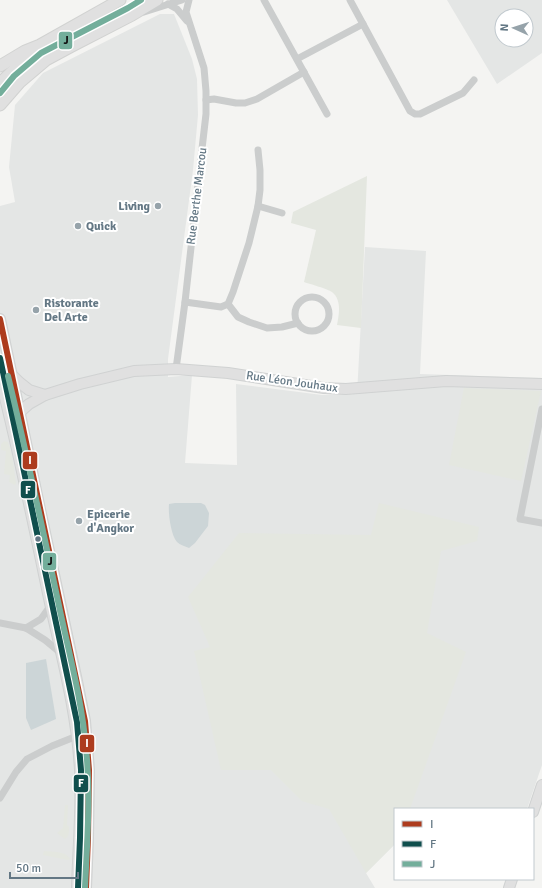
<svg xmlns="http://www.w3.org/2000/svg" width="542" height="888" viewBox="0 0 542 888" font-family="Signika,sans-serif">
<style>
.built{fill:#e4e6e5;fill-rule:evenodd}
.green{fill:#e4e7e0}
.water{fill:#ccd5d7}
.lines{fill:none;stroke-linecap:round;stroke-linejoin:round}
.secondary-casing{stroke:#d0d2d2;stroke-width:12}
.primary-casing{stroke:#d1d2d1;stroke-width:13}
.street{stroke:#cbcdcd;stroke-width:7}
.secondary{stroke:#e0e0e0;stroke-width:10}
.primary{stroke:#e0e0e0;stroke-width:11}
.bus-1-casing{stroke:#fff;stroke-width:9}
.bus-2-casing{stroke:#fff;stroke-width:9}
.bus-3-casing{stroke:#fff;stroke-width:9}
.bus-1{stroke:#ad3c1e;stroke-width:6}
.bus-2{stroke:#104f4d;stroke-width:6}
.bus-3{stroke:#73ae9b;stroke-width:6}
.poi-dot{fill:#96a3aa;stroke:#fff;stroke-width:1.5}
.bus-dot{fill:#637784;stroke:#fff;stroke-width:1.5}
.labels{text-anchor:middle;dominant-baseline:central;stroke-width:4;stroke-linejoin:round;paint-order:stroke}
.street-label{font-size:12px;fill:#637784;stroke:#fff}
.poi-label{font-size:12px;font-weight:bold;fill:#637784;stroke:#fff;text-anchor:start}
.line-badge{stroke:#fff;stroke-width:1.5}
.badge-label{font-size:11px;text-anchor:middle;font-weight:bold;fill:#fff}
.pale-badge-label{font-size:11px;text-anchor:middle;font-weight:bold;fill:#111}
</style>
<rect width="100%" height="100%" fill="#f4f4f2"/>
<g class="built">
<path d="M447 0H542V53L497 84ZM502 16H526V40H502Z"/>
<path d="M160 14H174L192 59 197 79 198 115 193 170 168 359V377L192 375 185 463 237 465 236 384 322 395 357 394 365 247 426 251 420 374 542 378V765L527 809H395V844L366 873 375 888H0V206L15 202 9 167 15 105 43 73Z"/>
</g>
<g class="green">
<path d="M367 176 361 328 337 325C339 314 342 300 332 292 328 289 310 284 304 282L316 230 291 223 293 212Z"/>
<path d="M464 388 541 391 521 481 449 465Z"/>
<path d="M4 441 8 442 12 455 16 483 15 485 9 482 10 475 4 474 6 451 1 450V444Z"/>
<path d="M379 503 479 527 477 541 441 551 427 633 466 652 410 809H395V844L366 873 329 809 302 801 271 770H221L194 651 210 647 188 597 239 533 371 535Z"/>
<path d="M65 805H68L67 825 69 827C69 832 69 837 65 839L57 833 63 828Z"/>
<path d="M44 851C52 852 67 851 70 859L68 860 43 855Z"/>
</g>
<g class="water">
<path d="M175 503H201L205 505 209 513 208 526 195 543 189 548C185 546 180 545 177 542 171 535 168 514 169 504Z"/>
<path d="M46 659 56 719 31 730 26 718V663Z"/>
</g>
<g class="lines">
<g class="secondary-casing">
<g id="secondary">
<path d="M0 319 41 514 77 681 85 721 89 770 88 838 86 888"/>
<path d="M11 374 19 382 29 390 45 395"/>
<path d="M0 378C19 452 34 527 50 603 62 658 77 713 80 770 82 809 78 849 77 888"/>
<path d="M20 412 29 404 45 395 80 384 134 371 176 369 228 373 324 388 346 389 446 381 542 384"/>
<path d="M533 812 542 785"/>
<path d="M509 888 512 879"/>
</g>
</g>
<g class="primary-casing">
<g id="primary">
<path d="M0 66 25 51 40 45 120 0"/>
<path d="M0 83 34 51"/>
<path d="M0 105 20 82 46 60 72 46 132 15 157 0"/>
</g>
</g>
<g class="street">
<path d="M264 0 327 114"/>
<path d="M350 0 410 111 415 114H420L463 93 474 80"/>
<path d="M168 4 177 9 187 21"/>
<path d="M144 12 182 0"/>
<path d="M297 59 363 24"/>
<path d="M206 100 214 99 236 103H245L257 99 304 72"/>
<path d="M258 206 282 213"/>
<circle cx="312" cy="314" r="17"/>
<path d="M185 302 221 307 228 304 233 292 249 243 258 206 260 190V170L258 150"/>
<path d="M228 304 238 317 249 322 267 328 282 327 298 323"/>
<path d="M176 369 185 302 200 166 206 114V91L204 68 186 12 189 0"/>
<path d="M542 409 520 519 542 523"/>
<path d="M0 623 26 628 45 640 62 654"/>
<path d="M26 628 41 619 51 605"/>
<path d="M0 798 16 772 27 759 52 746 77 736"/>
</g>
<use href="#secondary" class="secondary"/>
<use href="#primary" class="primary"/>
<g class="bus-1-casing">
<path id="bus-1" d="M0 319 85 721 89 770 88 838 86 888"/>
</g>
<g class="bus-2-casing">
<path id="bus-2" d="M0 358 77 722 81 770 80 838 78 888"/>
</g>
<g class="bus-3-casing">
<g id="bus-3">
<path d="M0 93 14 76 41 53 128 8 141 0"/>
<path d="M8 376C26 450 42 526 58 601 68 650 82 699 86 749 91 795 87 842 85 888"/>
</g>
</g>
<use href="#bus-1" class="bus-1"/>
<use href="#bus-2" class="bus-2"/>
<use href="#bus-3" class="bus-3"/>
</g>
<g class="poi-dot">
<circle cx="158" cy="206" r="4"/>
<circle cx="78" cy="226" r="4"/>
<circle cx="36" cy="310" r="4"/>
<circle cx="79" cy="521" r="4"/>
</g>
<circle class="bus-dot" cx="38" cy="539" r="3.5"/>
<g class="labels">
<g class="street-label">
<text transform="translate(197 196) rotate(-83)">Rue Berthe Marcou</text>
<text transform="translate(292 382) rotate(8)">Rue Léon Jouhaux</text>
</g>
<g class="poi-label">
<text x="150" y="206" text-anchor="end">Living</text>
<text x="86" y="226">Quick</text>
<text x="44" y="303">Ristorante<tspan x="44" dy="14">Del Arte</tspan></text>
<text x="87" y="514">Epicerie<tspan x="87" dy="14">d'Angkor</tspan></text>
</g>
</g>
<g class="line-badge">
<rect x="58" y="31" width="15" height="19" rx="4" fill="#73ae9b"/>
<rect x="22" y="451" width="16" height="19" rx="4" fill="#ad3c1e"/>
<rect x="20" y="480" width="16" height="19" rx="4" fill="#104f4d"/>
<rect x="42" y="552" width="15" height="19" rx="4" fill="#73ae9b"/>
<rect x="79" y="734" width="16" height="19" rx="4" fill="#ad3c1e"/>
<rect x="73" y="774" width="16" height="19" rx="4" fill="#104f4d"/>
</g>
<g class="badge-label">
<text x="30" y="464">I</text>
<text x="28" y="494">F</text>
<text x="87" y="747">I</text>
<text x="81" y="787">F</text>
</g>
<g class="pale-badge-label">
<text x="66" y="44">J</text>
<text x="50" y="565">J</text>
</g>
<rect x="394" y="808" width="140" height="72" fill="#ffffff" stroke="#c1c9ce"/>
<rect x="402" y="821" width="20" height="6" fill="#ad3c1e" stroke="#c1c9ce"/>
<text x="430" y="828" font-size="12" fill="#637784">I</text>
<rect x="402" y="841" width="20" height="6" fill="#104f4d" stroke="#c1c9ce"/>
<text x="430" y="848" font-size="12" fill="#637784">F</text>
<rect x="402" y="861" width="20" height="6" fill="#73ae9b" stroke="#c1c9ce"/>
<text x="430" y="868" font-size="12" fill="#637784">J</text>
<g transform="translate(514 28) rotate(273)"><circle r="19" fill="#ffffff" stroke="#c1c9ce"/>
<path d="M0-3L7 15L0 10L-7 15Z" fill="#96a3aa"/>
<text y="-6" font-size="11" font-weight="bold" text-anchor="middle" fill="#637784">N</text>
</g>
<path d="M10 872v6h68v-6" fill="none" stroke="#637784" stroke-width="2"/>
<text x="16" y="872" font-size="12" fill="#637784" stroke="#ffffff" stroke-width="3" paint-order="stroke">50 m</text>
</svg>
